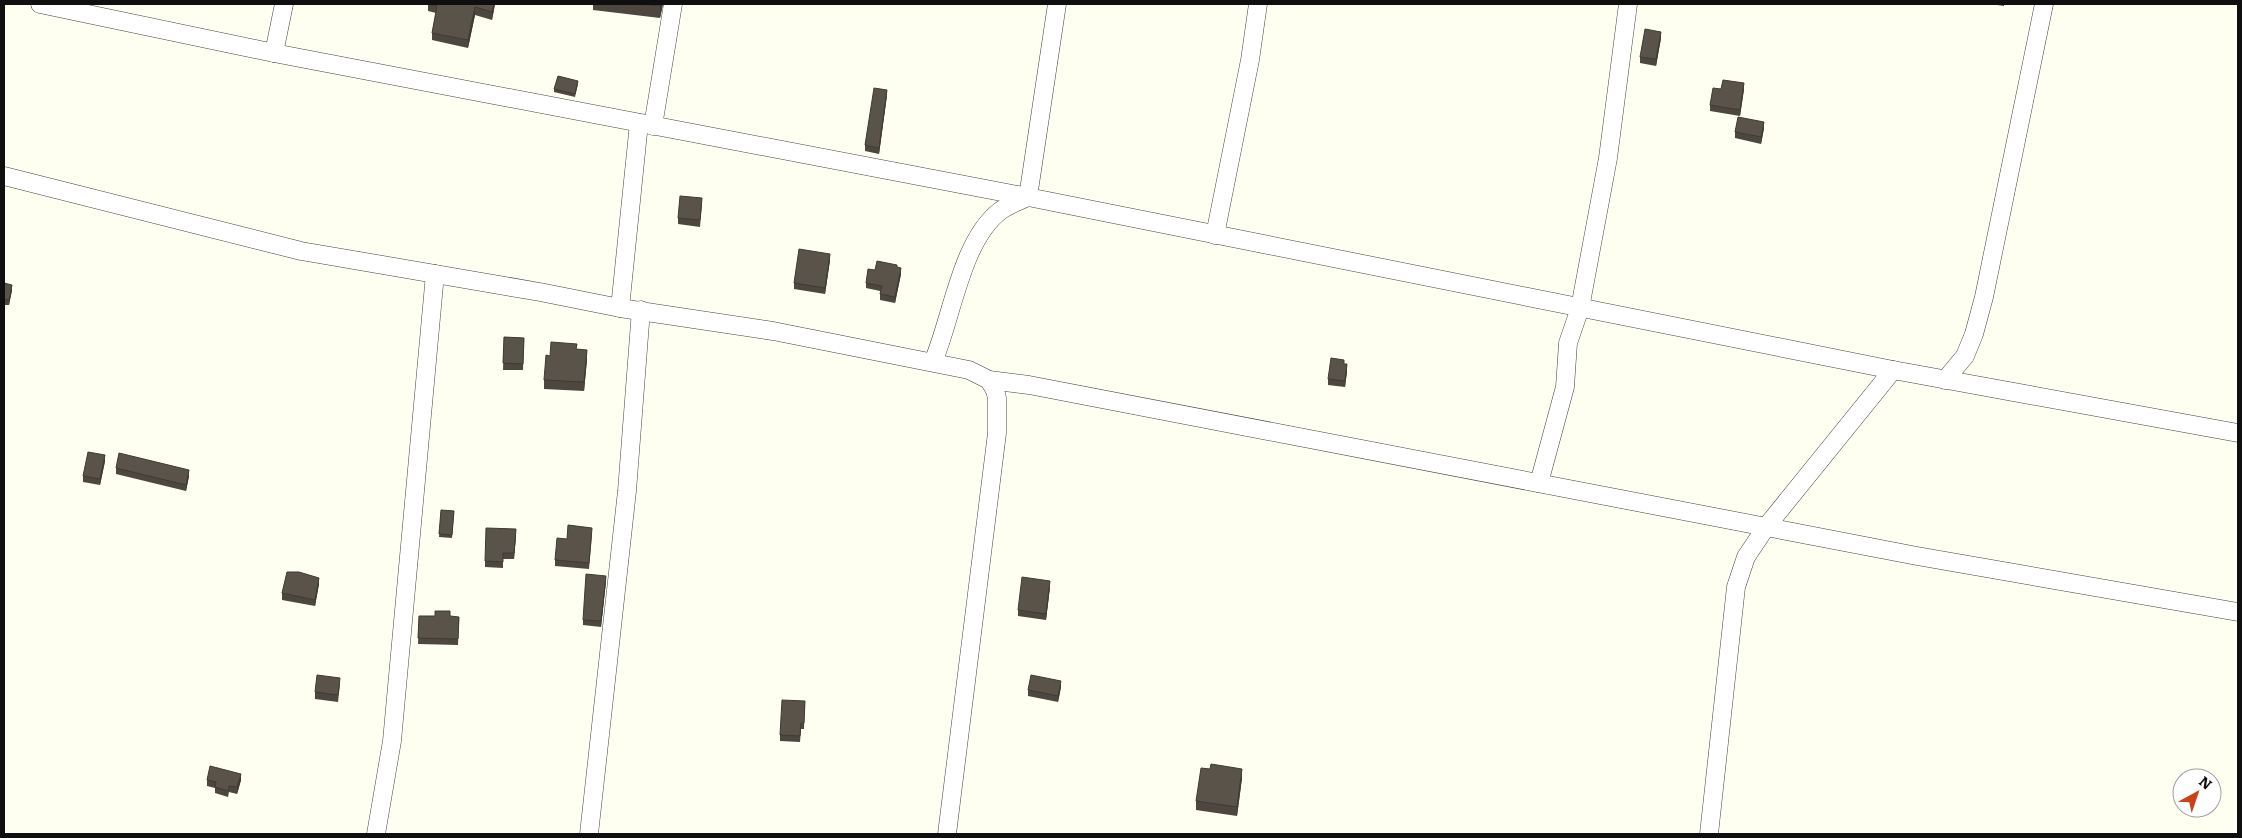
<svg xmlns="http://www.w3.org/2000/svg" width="2242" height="838" viewBox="0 0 2242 838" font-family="Literata,serif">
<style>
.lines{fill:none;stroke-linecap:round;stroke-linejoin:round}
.street-casing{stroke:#424242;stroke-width:19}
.street{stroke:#fff;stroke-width:18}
.wall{fill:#4d4740}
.shaded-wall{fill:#3e3a34}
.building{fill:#59534a;stroke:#3e3a34}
</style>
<rect width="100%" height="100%" fill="#fefff1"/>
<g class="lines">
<g class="street-casing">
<g id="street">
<path d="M40 4 274 53 1028 197 1893 370 2238 433"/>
<path d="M274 53 284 4"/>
<path d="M653 126 673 4"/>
<path d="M4 176 301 251 540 292 620 308 773 331 969 370 989 380 995 390 997 398V433L947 834"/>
<path d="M1215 235 1250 60 1258 4"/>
<path d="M620 308 639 123"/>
<path d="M933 362C952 318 961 241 1000 211 1008 205 1019 201 1028 197L1057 4"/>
<path d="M989 380 1029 385 1917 556 2238 612"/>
<path d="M1945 380 1965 356 1974 334 1984 297 2044 4"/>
<path d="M1539 483 1565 387 1568 343 1580 308 1608 158 1628 4"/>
<path d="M376 834 392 741 435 274"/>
<path d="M589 834 627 491 641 310"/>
<path d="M1709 834 1736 587 1746 557 1766 527 1893 370"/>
</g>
</g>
<use href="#street" class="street"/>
</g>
<g class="wall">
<path d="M428 4H495L492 20 475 15 468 48 432 40V33L436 13 428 11Z"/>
<path d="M593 4H663L660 18 593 10Z"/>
<path d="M1991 4H2004V6Z"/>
<path d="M1661 38 1656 66 1640 63V57Z"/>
<path d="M578 84 575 97 554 92V89Z"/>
<path d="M1744 89 1740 116 1710 111V105Z"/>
<path d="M887 95 879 154 865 151V145Z"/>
<path d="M1764 128 1761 144 1735 138V132Z"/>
<path d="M702 204 700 227 678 224V218Z"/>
<path d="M830 260 825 294 794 289V283Z"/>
<path d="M897 267 901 274 895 303 880 300V291L866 288V283L875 270Z"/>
<path d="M4 283 12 290 9 305H4Z"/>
<path d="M504 337 524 338 523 370H503Z"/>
<path d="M550 356 587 359 584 391 544 389V380Z"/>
<path d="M1344 364 1347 371 1345 387 1328 385V379Z"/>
<path d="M105 461 100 485 83 482V476Z"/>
<path d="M116 468 189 476 186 491 116 474Z"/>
<path d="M441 510 454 511 452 538 439 537Z"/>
<path d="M592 534 589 569 555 566V560L567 539Z"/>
<path d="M516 535 514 559H503V568L485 567V561Z"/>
<path d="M606 581 601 627 583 625V620Z"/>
<path d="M319 584 315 606 282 600V593Z"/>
<path d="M1050 587 1046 620 1018 616V610Z"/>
<path d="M419 616 459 617 458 645 418 644Z"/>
<path d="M340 684 338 702 315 699V692Z"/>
<path d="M1061 687 1058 702 1028 696V690Z"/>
<path d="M805 701 804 729H801L800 742 780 741V735Z"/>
<path d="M1242 778 1237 816 1196 810V801Z"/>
<path d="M207 780H241L237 794 229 792 228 797 215 793V788L207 786Z"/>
</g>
<g class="shaded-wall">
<path d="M494 4H495L492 20V12Z"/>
<path d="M660 4H663L660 18Z"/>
<path d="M475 7V15L468 48V40Z"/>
<path d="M1661 32V38L1656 66V59Z"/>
<path d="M1744 83V89L1740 116V110Z"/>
<path d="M887 90V95L879 154V148Z"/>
<path d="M1764 122V128L1761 144V137Z"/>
<path d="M830 254V260L825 294V288Z"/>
<path d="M901 268V274L895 303V297Z"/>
<path d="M12 285V290L9 305V300Z"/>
<path d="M587 350V359L584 391V382Z"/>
<path d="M1347 364V371L1345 387V381Z"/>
<path d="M105 455V461L100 485V479Z"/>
<path d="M189 470V476L186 491V485Z"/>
<path d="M516 529V535L514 559V553Z"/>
<path d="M606 576V581L601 627V621Z"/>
<path d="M319 578V584L315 606V600Z"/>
<path d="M1050 581V587L1046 620V614Z"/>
<path d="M1061 681V687L1058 702V696Z"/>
<path d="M1242 769V778L1237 816V807Z"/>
<path d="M241 774V780L237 794V787Z"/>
</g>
<g class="building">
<path d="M428 4H494L492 12 475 7 468 40 432 33 437 6Z"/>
<path d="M640 4H660V6Z"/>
<path d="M1645 29 1661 32 1656 59 1640 57Z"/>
<path d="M558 76 578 81 575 94 554 89Z"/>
<path d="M1723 80 1744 83 1740 110 1710 105 1713 88 1721 89Z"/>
<path d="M874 88 887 90 879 148 865 145Z"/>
<path d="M1738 117 1764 122 1761 137 1735 132Z"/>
<path d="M680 196 702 198 700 220 678 218Z"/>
<path d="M799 249 830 254 825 288 794 283Z"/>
<path d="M877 261 897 265V267L901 268 895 297 880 294 882 286 866 283 868 269 875 270Z"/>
<path d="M4 283 12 285 9 300 4 299Z"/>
<path d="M504 337 524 338 523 364 503 363Z"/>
<path d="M551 342 577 344 576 349 587 350 584 382 544 380 546 355 550 356Z"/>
<path d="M1331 358 1344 360V364H1347L1345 381 1328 379Z"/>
<path d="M88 452 105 455 100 479 83 476Z"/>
<path d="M119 453 189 470 186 485 116 468Z"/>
<path d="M441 510 454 511 452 535 439 534Z"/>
<path d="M568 525 592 528 589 563 555 560 557 538 567 539Z"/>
<path d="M486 528 516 529 514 553H503V562L485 561Z"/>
<path d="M287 572H299L319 578 315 600 282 593Z"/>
<path d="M586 574 606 576 601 621 583 620Z"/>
<path d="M1022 577 1050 581 1046 614 1018 610Z"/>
<path d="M435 611H450V616L459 617 458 639 418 638 419 616H435Z"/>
<path d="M317 675 340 678 338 695 315 692Z"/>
<path d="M1031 675 1061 681 1058 696 1028 690Z"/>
<path d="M782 700 805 701 804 723H801L800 736 780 735Z"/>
<path d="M1211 764 1242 769 1237 807 1196 801 1201 768 1210 769Z"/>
<path d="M210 766 241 774 237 787 229 786 228 791 215 787 216 782 207 780Z"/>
</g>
<rect width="2242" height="838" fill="none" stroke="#0f0f0f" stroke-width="10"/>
<g transform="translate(2197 793) rotate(40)"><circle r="24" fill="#ffffff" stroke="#9f9f9f"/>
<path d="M0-4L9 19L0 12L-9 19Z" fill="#cb411b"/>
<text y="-8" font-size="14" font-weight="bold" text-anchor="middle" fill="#0f0f0f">N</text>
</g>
</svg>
